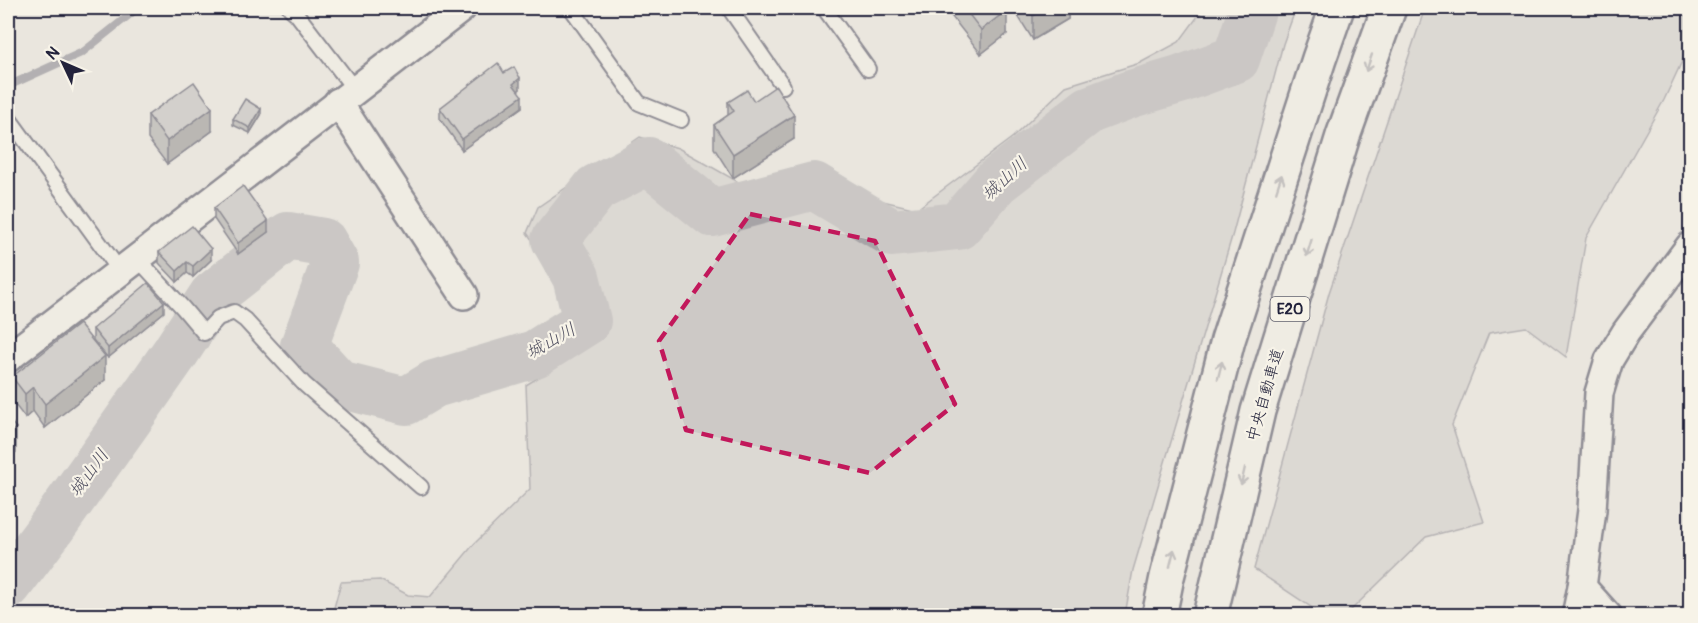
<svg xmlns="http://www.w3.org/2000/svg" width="1698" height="623" viewBox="0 0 1698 623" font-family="Pangolin,'Klee One',sans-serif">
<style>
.green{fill:#cdc9c6;stroke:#787680;stroke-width:1.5}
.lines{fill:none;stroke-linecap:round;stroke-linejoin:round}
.stream{stroke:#716f7b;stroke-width:8}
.river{stroke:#a6a3a6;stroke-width:48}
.service-casing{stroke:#22223b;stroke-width:18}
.minor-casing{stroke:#22223b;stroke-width:32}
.motorway-casing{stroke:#22223b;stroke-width:38}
.service{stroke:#f7f3e8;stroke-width:14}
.minor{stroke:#f7f3e8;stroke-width:27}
.motorway{stroke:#f7f3e8;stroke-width:33}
.wall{fill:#9e9d9c;stroke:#22223b;stroke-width:1.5}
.shaded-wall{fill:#817f7f;stroke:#22223b;stroke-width:1.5}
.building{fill:#b8b6b5;stroke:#22223b;stroke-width:1.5}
.oneway{stroke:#97959a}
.marked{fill:none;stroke:#c2185b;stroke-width:4.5;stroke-dasharray:12 8;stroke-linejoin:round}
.labels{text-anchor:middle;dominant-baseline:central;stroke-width:4.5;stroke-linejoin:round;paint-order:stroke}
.shield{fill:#f7f3e8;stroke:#62616f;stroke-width:1.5}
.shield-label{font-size:15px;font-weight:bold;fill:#22223b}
.street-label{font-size:16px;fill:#22223b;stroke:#f7f3e8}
.water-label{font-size:18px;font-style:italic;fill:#504f60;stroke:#f7f3e8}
</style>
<rect width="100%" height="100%" fill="#eae6de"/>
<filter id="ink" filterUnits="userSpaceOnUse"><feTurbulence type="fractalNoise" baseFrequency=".0167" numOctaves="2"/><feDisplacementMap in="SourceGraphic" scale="12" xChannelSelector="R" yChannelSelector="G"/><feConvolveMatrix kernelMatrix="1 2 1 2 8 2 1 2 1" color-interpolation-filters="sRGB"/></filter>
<g filter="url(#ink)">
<g class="green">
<path d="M1204 8H1296L1283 44 1233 233 1133 570 1125 615H332L341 582 380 580 408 595 430 597 474 544 530 489 526 385 580 352 568 290 527 233 538 207 640 137 678 148 740 183 784 178 917 209 1013 137 1066 86 1140 63 1179 42Z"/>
<path d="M1425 8H1690V44L1664 100 1586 238 1566 357 1526 327 1489 333 1452 425 1484 522 1426 537 1346 615H1323L1254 569 1329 293Z"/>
</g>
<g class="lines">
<path class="stream" d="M8 86 83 52 138 8"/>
<path class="river" d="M8 585 51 528 126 423 175 353 213 295 288 236 323 242 335 263 304 346 339 384 406 401 434 384 535 354 587 321 576 277 555 240 596 188 648 161 712 213 814 186 892 233 958 226 996 182 1089 110 1131 94 1179 80 1236 59 1253 8"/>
<g class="service-casing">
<g id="service">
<path d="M290 8 296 13 355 90"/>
<path d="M571 8 639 103 681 120"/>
<path d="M729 8 783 86"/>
<path d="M824 8 868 69"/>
<path d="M8 117 120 271"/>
<path d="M137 258 183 308 204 333 218 318 234 312 245 320 304 384 421 487"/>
</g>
</g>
<g class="minor-casing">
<g id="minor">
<path d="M338 102 464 295"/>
<path d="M8 358 462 8"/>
<path d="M1582 587 1608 616"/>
<path d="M1576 616 1582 587 1592 510 1599 393 1609 360 1626 332 1690 246"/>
</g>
</g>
<g class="motorway-casing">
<g id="motorway">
<path d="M1159 616 1167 577 1228 340 1319 59 1337 8"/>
<path d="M1210 616 1258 411 1343 136 1389 8"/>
</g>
</g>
<use href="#service" class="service"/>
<use href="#minor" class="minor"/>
<use href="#motorway" class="motorway"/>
</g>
<g class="wall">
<path d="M945 8H1005L1007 34 981 54Z"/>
<path d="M1013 8H1068V19L1033 40Z"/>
<path d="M504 73 520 89 518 91 522 107 462 150 440 119V108Z"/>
<path d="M754 101 794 139 733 178 714 148V125L728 115V102Z"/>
<path d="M148 115 212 131 167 164 148 139Z"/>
<path d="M261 115 250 133 233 125V119Z"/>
<path d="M214 208 268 232 238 254 214 219Z"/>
<path d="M159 252 211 260 193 277 187 273 177 282 159 263Z"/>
<path d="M164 312 108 358 93 340V329Z"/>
<path d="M12 377 105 380 45 428 33 411 25 418 12 401Z"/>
</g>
<g class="shaded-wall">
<path d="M1047 8H1068V19L1033 40V16Z"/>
<path d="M1007 10V34L981 54V30Z"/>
<path d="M520 78V89L513 95V84Z"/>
<path d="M522 96V107L462 150V139Z"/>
<path d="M212 108V131L167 164V141Z"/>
<path d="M261 109V115L250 133V128Z"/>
<path d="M794 115V139L733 178V154Z"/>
<path d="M268 221V232L238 254V243Z"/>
<path d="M211 249V260L193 277V266Z"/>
<path d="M187 262V273L177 282V271Z"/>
<path d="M14 264V275L8 280V269Z"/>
<path d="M164 302V312L108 358V348Z"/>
<path d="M105 356V380L45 428V404Z"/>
<path d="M33 387V411L25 418V394Z"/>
<path d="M16 428V452L8 458V434Z"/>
</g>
<g class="building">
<path d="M964 8H1005L1007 10 981 30Z"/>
<path d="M1028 8H1047L1033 16Z"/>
<path d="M498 63 504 73 514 67 520 78 513 84 522 96 462 139 440 108Z"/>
<path d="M194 82 212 108 167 141 148 115Z"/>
<path d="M776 86 794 115 733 154 714 125 734 111 728 102 747 90 754 101Z"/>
<path d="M245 99 261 109 250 128 233 119Z"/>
<path d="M243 186 268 221 238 243 214 208Z"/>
<path d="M192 226 211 249 193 266 187 262 177 271 159 252Z"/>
<path d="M8 256 14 264 8 269Z"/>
<path d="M148 283 164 302 108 348 93 329Z"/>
<path d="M79 324 105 356 45 404 33 387 25 394 12 377Z"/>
<path d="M8 418 16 428 8 434Z"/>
</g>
<defs><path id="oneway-shaft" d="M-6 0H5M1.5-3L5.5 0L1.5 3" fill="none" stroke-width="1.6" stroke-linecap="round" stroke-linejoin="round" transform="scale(1.5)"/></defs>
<g class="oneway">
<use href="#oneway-shaft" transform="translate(1369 63) rotate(109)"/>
<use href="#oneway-shaft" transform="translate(1279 183) rotate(-72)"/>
<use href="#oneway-shaft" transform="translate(1309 248) rotate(107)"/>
<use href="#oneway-shaft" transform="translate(1220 370) rotate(-76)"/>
<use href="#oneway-shaft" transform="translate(1243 476) rotate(103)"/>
<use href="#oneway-shaft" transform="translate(1172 558) rotate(-76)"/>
</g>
</g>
<path d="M0 0H1698V623H0ZM750 214 875 241 955 404 870 473 686 430 659 341Z" fill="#eae6de" fill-opacity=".55" fill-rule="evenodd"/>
<path class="marked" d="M750 214 875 241 955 404 870 473 686 430 659 341Z"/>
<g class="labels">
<rect class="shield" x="1270.5" y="297" width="39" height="24" rx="4.5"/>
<g class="shield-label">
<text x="1290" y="309">E20</text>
</g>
<g class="street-label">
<text transform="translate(1265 395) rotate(-74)">中央自動車道</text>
</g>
<g class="water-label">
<text transform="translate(1005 179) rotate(-42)">城山川</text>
<text transform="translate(551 341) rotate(-29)">城山川</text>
<text transform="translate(89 473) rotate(-54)">城山川</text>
</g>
</g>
<rect width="1698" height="623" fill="none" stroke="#f7f3e8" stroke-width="30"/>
<rect x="15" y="15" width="1668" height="593" fill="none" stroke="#22223b" stroke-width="2" filter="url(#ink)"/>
<g transform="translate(63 63) rotate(314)" stroke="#f7f3e8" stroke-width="4.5" paint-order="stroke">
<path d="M0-4.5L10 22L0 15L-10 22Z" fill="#22223b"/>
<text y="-9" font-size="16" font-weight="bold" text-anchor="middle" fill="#22223b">N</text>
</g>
</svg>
